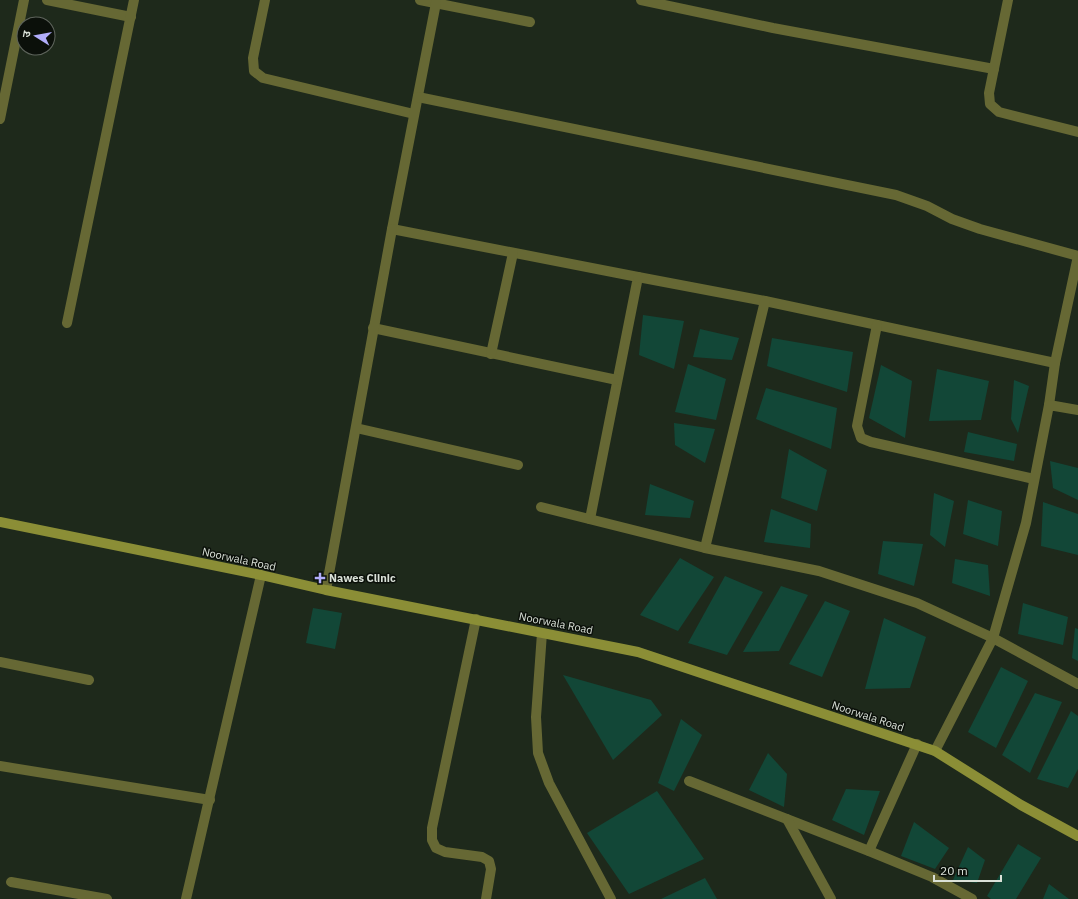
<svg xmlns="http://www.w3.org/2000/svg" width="1078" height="899" viewBox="0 0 1078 899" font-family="'IBM Plex Sans','Noto Sans Devanagari',sans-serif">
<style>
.building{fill:#124737}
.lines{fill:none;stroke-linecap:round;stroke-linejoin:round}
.lane{stroke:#666834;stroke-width:10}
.street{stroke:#666834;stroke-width:10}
.secondary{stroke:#8b8e36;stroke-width:10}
.poi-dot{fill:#b1adfa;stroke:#0b100a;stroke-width:1.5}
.labels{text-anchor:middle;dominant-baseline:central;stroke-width:3;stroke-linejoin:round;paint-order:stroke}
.street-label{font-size:11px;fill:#dae1d8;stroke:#0b100a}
.poi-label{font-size:11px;font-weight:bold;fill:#dae1d8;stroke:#0b100a;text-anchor:start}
</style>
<rect width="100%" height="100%" fill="#1e291b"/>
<g class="building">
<path d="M643 315 684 321 674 369 639 355Z"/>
<path d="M700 329 739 338 732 360 693 357Z"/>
<path d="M772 338 853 352 847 392 767 366Z"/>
<path d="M688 364 726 379 716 420 675 412Z"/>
<path d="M881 365 912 381 905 438 869 418Z"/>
<path d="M937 369 989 381 981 420 929 421Z"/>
<path d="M1014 380 1029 386 1018 433 1011 419Z"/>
<path d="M766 388 837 408 831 449 756 419Z"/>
<path d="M674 423 715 429 705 463 675 445Z"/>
<path d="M968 432 1017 444 1014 461 964 452Z"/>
<path d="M789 449 827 470 817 511 781 498Z"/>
<path d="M1050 461 1078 468V500L1053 488Z"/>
<path d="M650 484 694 501 690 518 645 515Z"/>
<path d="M934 493 954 501 945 547 930 535Z"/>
<path d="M968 500 1002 511 998 546 963 534Z"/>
<path d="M1043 502 1078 514V555L1041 546Z"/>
<path d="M771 509 811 524 810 548 764 542Z"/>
<path d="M883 541 923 544 914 586 878 574Z"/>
<path d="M680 558 714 577 678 631 640 615Z"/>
<path d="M955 559 988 565 990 596 952 583Z"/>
<path d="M725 576 763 592 727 655 688 643Z"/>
<path d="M781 586 808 595 779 651 743 652Z"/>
<path d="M825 601 850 611 822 677 789 664Z"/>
<path d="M1023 603 1068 617 1063 645 1018 634Z"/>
<path d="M313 608 342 613 335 649 306 643Z"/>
<path d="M884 618 926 637 910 688 865 689Z"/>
<path d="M1075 628 1078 629V661L1072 658Z"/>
<path d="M1001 667 1028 681 996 748 968 732Z"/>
<path d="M563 675 651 700 662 715 613 760Z"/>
<path d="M1035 693 1062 702 1030 773 1002 755Z"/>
<path d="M1071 711 1078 716V769L1068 788 1037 779Z"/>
<path d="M681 719 702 735 674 791 658 783Z"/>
<path d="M768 753 787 774 784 807 749 790Z"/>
<path d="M846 789 880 791 864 835 832 820Z"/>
<path d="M657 791 704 859 629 894 587 833Z"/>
<path d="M914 822 949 848 935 869 901 856Z"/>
<path d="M1018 844 1041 858 1016 899H991L987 896Z"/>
<path d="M968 847 985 860 977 883 953 880Z"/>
<path d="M705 878 717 899H661Z"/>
<path d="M1049 884 1069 899H1043Z"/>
</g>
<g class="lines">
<path class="lane" d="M11 882 107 899"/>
<g class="street">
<path d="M47 0 131 17"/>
<path d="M265 0 253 58 254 71 263 78 414 114"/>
<path d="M420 0 530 22"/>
<path d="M641 0 773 28 994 69"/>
<path d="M1008 0 989 93 990 104 999 112 1078 132"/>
<path d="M436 3 392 229 638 277 590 519"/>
<path d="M418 97 896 195 927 206 952 219 980 229 1078 256"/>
<path d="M0 119 24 0"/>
<path d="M638 277 765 301 1055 363"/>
<path d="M67 323 134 0"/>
<path d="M877 325 857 426 861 438 871 442 1034 479"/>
<path d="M373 328 617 380"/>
<path d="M491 354 513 253"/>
<path d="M1049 405 1055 363 1078 256"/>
<path d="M356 428 518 465"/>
<path d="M541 507 705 548 819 571 917 603 993 638 1078 684"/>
<path d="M705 548 765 301"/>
<path d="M326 590 392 229"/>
<path d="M476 619 432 828V840L436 848 445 852 482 857 489 861 491 869 486 899"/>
<path d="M542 633 536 717 538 753 549 783 611 899"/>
<path d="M0 662 89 680"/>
<path d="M935 751 993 638 1026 523 1049 405 1078 410"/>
<path d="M0 766 210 800"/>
<path d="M689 781 869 851 932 877 972 899"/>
<path d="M787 819 831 899"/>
<path d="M869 851 917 744"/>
<path d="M186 899 261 575"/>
</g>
<path class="secondary" d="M0 522 261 575 326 590 638 652 935 751 1021 805 1078 836"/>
</g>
<path class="poi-dot" d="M318 572h4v4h4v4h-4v4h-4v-4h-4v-4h4z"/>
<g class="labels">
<g class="street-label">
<text transform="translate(239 559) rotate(12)">Noorwala Road</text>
<text transform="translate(556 623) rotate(11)">Noorwala Road</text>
<text transform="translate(868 716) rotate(18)">Noorwala Road</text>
</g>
<g class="poi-label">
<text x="329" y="578">Nawes Clinic</text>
</g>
</g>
<g transform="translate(36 36) rotate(281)"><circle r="19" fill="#0b100a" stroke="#5e645c"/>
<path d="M0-3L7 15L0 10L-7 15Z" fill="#b1adfa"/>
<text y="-6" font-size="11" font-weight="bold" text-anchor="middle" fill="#dae1d8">उ</text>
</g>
<path d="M934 875v6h67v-6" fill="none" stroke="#dae1d8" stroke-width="2"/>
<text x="940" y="875" font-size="12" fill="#dae1d8" stroke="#0b100a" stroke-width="3" paint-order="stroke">20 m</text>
</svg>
